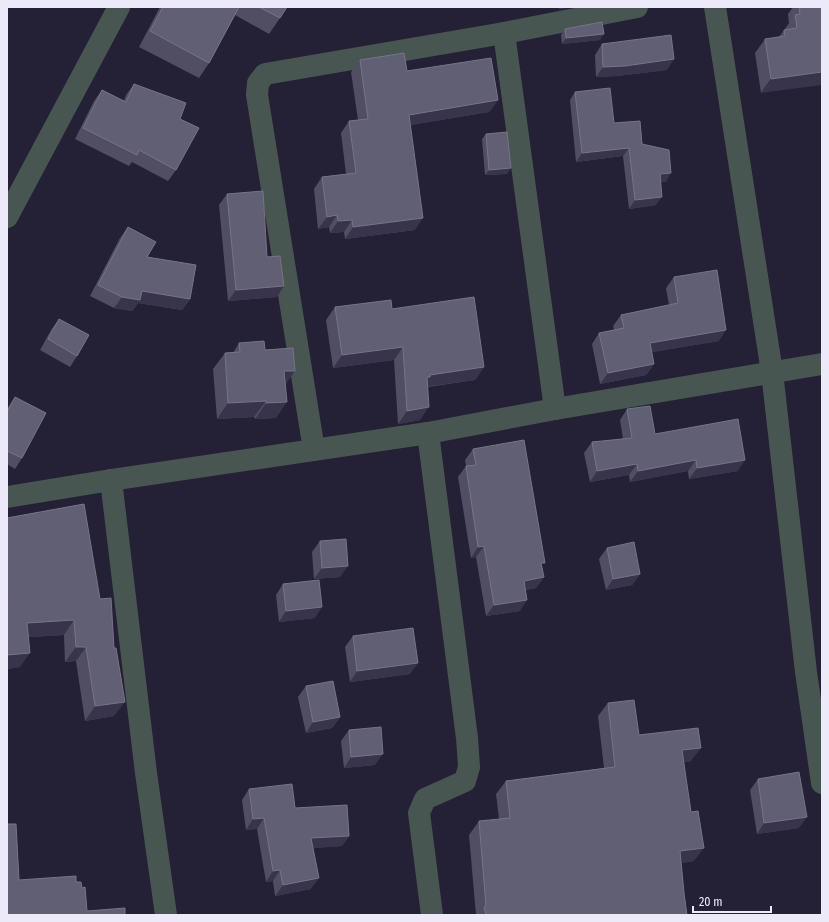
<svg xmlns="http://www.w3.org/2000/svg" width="829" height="922" viewBox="0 0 829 922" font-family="'Fira Sans Condensed',sans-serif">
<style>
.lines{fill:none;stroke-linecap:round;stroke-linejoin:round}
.street{stroke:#485651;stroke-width:22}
.wall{fill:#514e64}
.shaded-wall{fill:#38344b}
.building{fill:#615f74;stroke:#777489}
</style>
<rect width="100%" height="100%" fill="#242035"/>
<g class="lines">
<g class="street">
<path d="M715 7 772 372 806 672 822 783"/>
<path d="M504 33 555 409"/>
<path d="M7 217 119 7"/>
<path d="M428 433 467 738 469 767 465 781 425 799 419 813 432 915"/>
<path d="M314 450 257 95 258 83 265 74 504 33 637 7"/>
<path d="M111 480 146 773 166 915"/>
<path d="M7 497 111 480 428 433 555 409 822 364"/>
</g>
</g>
<g class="wall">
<path d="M160 7H287L280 18 269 34 235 15 209 63 199 78 139 47Z"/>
<path d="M793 7H822L761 93 755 53 765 39 779 37 784 30H785V29L789 23 788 14Z"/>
<path d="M565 29 600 40 562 44 561 35Z"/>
<path d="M602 44 667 70 617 76 596 77 595 55Z"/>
<path d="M360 60 407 71 498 100 489 112 410 125 415 230 345 239 344 232 330 233 329 227 318 229 314 189 322 177 346 174 341 133 349 121 358 120 351 72Z"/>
<path d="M134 84 180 119 176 170 168 181 132 162 129 166 75 139 94 101 102 90 124 101 126 95Z"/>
<path d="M575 92 614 123 642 144 666 182H661L656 205 629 209 623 156 576 162 570 100Z"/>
<path d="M486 134 507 174 485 175 482 139Z"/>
<path d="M227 194 267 257 277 297 228 301 219 205Z"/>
<path d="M128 227 147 257 190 299 182 310 138 303 132 311 114 308 90 296 120 238Z"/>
<path d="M674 277 719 341 652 352 654 364 646 375 600 384 592 344 599 333 614 330 613 326 621 315 669 305 666 288Z"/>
<path d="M335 307 392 309 484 367 475 380 428 387 420 420 398 424 394 360 333 368 326 320Z"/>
<path d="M59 319 77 356 70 367 40 350 51 330Z"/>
<path d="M239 343 265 350 285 384 276 418 255 419 254 417 217 419 213 369 225 353H233Z"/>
<path d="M15 397 22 458 15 469 7 464V409Z"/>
<path d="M627 409 655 434 738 471 689 479 688 471 630 482 629 475 590 482 584 453 592 442 623 439 620 420Z"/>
<path d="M473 449 542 567 544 577 536 588 525 590 520 611 486 616 476 557 471 558 458 477 466 466 465 460Z"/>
<path d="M84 504 114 716 85 721 76 661 65 662 64 635 29 637 20 667 7 669V518Z"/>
<path d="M320 541 340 577 314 579 312 552Z"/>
<path d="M607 548 640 574 632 585 606 590 599 559Z"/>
<path d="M283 584 315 618 279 622 276 595Z"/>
<path d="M353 636 410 674 350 682 345 647Z"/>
<path d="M306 686 340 717 332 728 306 733 298 697Z"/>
<path d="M608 703 639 735 691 761 684 762 694 861 681 863 684 893 687 915H476L469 835 479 821 499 819 496 794 506 781 604 768 598 716Z"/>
<path d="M349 730 375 765 344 768 341 741Z"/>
<path d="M758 779 799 828 757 834 750 790Z"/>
<path d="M249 789 295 808 349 836 342 846 313 848 311 889 275 896 273 881 266 882 257 829 246 830 242 800Z"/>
</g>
<g class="shaded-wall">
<path d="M560 7H572L558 10Z"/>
<path d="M604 34 600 40 562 44 566 38Z"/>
<path d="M674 59 667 70 617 76 596 77 603 67Z"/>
<path d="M822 72V85L761 93 771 79Z"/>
<path d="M498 100 489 112 400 127 409 115Z"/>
<path d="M629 148 623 156 576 162 582 153Z"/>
<path d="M511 168 507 174 485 175 489 170Z"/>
<path d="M671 173 666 182 654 183 660 174Z"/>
<path d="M662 197 656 205 629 209 635 200Z"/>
<path d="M337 215 329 227 318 229 327 217Z"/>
<path d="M423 218 415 230 345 239 353 227Z"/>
<path d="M352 220 344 232 330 233 338 221Z"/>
<path d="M284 286 277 297 228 301 236 290Z"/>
<path d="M142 291 190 299 182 310 138 303 132 311 114 308 122 297Z"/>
<path d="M726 330 719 341 642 354 650 343Z"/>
<path d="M403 347 394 360 333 368 342 355Z"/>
<path d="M654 364 646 375 600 384 608 373Z"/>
<path d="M484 367 475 380 423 387 427 377 430 375Z"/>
<path d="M284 371H295L284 387Z"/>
<path d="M266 401 254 417 217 419 228 403Z"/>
<path d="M287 402 276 418 255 419 266 403Z"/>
<path d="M429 407 420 420 398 424 407 411Z"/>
<path d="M696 460 688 471 630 482 638 471Z"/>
<path d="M745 460 738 471 689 479 697 468Z"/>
<path d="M637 464 629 475 590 482 597 471Z"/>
<path d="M484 546 476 557 471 558 478 547Z"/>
<path d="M348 566 340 577 314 579 322 568Z"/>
<path d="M640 574 632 585 606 590 613 579Z"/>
<path d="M544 577 536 588 516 592 524 581Z"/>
<path d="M527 600 520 611 486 616 494 605Z"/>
<path d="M322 607 315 618 279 622 286 611Z"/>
<path d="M74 620 64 635 17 638 27 623Z"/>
<path d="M76 647H86L76 661 65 662Z"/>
<path d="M30 653 20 667 7 669V655Z"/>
<path d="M418 663 410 674 350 682 357 671Z"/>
<path d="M125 702 114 716 85 721 95 706Z"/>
<path d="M340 717 332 728 306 733 313 722Z"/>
<path d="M701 748 691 761 672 764 682 750Z"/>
<path d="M383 754 375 765 344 768 351 757Z"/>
<path d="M807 817 799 828 757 834 764 823Z"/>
<path d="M264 818 257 829 246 830 253 819Z"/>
<path d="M349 836 342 846 303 849 311 838Z"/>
<path d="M704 848 694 861 671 865 680 851Z"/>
<path d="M280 870 273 881 266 882 273 871Z"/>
<path d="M319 878 311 889 275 896 283 885Z"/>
</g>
<g class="building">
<path d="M163 7H239L209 63 150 31Z"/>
<path d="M259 7H287L280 18Z"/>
<path d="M799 7H822V72L771 79 765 39 785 36 784 30 797 28 795 15 800 14Z"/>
<path d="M602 22 604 34 566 38 565 29Z"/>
<path d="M671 35 674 59 625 66 603 67 602 44Z"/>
<path d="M404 53 407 71 491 58 498 100 409 115 423 218 353 227 352 220 338 221 337 215 327 217 322 177 356 173 349 121 368 119 360 60Z"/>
<path d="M134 84 186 103 180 119 199 128 176 170 139 150 137 155 83 128 102 90 126 102Z"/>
<path d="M610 88 614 123 640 121 642 144 669 150 671 173 660 174 662 197 635 200 629 148 582 153 575 92Z"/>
<path d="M507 132 511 168 489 170 486 134Z"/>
<path d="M263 191 267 257 280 256 284 286 236 290 227 194Z"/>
<path d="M128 227 156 242 147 257 196 265 190 299 142 291 140 300 122 297 98 285Z"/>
<path d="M717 270 726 330 650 343 654 364 608 373 599 333 624 328 621 315 678 303 674 277Z"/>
<path d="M474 297 484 367 430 375V377H427L429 407 407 411 403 347 342 355 335 307 391 300 392 309Z"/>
<path d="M59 319 89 335 77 356 48 339Z"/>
<path d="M264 341 265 350 293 348 295 371H284L287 402 266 403V401L228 403 225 353 240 352 239 343Z"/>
<path d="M15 397 46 413 22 458 7 451V412Z"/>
<path d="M650 406 655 434 738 419 745 460 697 468 696 460 638 471 637 464 597 471 592 442 632 438 627 409Z"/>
<path d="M524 440 545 563H541L544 577 524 581 527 600 494 605 484 546 478 547 466 466 476 465 473 449Z"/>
<path d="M84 504 100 599 111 598 114 648H116L125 702 95 706 86 647H76L74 620 27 623 30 653 7 655V597H8L7 594V518Z"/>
<path d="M346 539 348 566 322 568 320 541Z"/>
<path d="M634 542 640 574 613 579 607 548Z"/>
<path d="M319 580 322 607 286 611 283 584Z"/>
<path d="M413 628 418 663 357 671 353 636Z"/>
<path d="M333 681 340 717 313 722 306 686Z"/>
<path d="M634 700 639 735 698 728 701 748 682 750 691 812 698 811 704 848 680 851 684 893 687 915H486L484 907 486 906 479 821 510 818 506 781 615 767 608 703Z"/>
<path d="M381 727 383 754 351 757 349 730Z"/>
<path d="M799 772 807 817 764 823 758 779Z"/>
<path d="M292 784 295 808 347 805 349 836 311 838 319 878 283 885 280 870 273 871 264 818 253 819 249 789Z"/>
<path d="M7 824H16L19 880 76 876V882H81L82 888 85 887 87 911 125 908V915H7Z"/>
</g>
<rect width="829" height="922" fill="none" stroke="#eceaf9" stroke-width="16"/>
<path d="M693 906v6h78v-6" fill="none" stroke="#eceaf9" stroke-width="2"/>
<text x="699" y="906" font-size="12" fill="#eceaf9" stroke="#242035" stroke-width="3" paint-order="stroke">20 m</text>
</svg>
